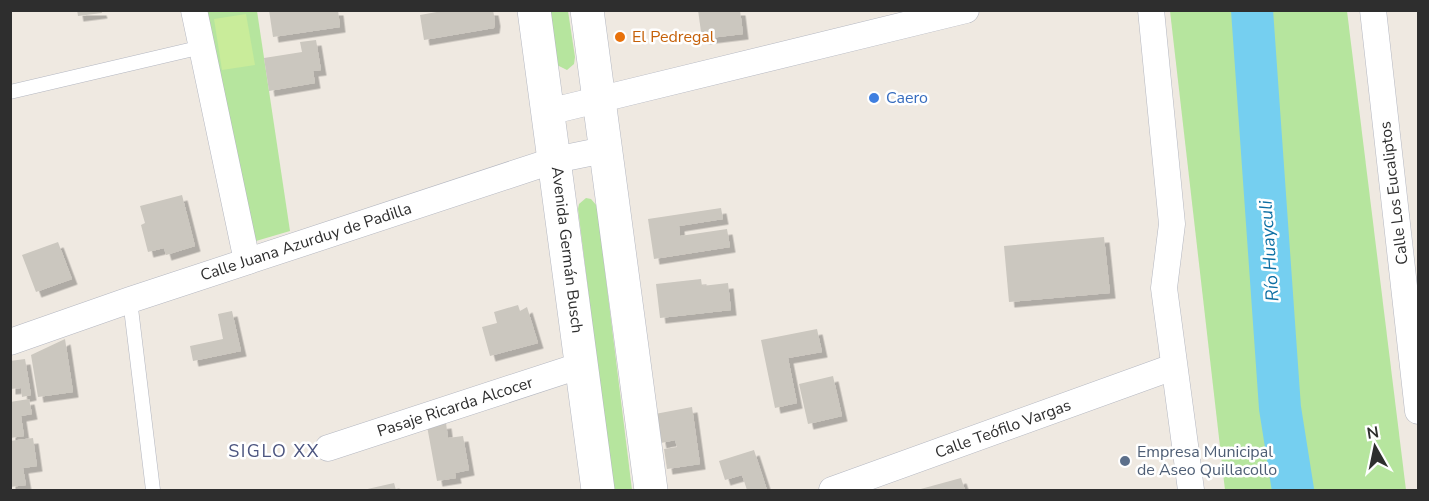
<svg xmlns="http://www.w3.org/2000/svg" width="1429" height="501" viewBox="0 0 1429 501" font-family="'Nunito Sans',sans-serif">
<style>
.green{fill:#b6e59e}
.pitch{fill:#c9ec9a}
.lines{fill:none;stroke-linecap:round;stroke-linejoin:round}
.river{stroke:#75cff0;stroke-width:42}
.building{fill:#cbc7bf;filter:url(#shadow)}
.lane-casing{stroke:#b4b7c1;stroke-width:15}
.street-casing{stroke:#b4b7c1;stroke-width:27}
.secondary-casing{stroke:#b4b7c1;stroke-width:34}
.lane{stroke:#fff;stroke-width:14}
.street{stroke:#fff;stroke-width:26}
.secondary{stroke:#fff;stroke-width:33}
.food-dot{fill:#e8710a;stroke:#fff;stroke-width:2}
.shop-dot{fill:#3f7fe0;stroke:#fff;stroke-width:2}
.service-dot{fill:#5c6f8a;stroke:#fff;stroke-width:2}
.labels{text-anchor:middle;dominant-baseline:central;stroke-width:5;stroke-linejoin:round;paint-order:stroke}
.food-label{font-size:16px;fill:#c56008;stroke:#fff;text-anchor:start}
.shop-label{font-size:16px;fill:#366cbe;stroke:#fff;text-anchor:start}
.street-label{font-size:16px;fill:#2e2e2e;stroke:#fff}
.service-label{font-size:16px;fill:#4e5e75;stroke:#fff;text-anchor:start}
.water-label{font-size:18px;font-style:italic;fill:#0d6fa3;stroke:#fff}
.neighbourhood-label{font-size:18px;letter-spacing:1.5px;fill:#4d5680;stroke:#fff}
</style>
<defs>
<filter id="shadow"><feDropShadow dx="5.5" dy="5.5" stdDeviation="0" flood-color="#0004"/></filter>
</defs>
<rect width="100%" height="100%" fill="#efe9e1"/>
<g class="green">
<path d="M202 11H257L290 231 256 241 248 236Z"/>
<path d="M549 11H568L575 57 574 64 567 70 557 65Z"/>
<path d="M1170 11H1347L1406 490H1225Z"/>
<path d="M586 198 591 199 597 206 632 490H613L578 209 579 204Z"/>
</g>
<path class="pitch" d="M246 14 255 65 222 70 214 19Z"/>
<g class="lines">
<path class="river" d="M1252 10 1280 408 1293 490"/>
</g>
<g class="building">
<path d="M77 10H101L102 13 78 16Z"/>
<path d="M269 10H338L340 27 273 37Z"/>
<path d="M448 10H493L495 21 494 28 424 40 420 15Z"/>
<path d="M698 10H740L743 34 702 39Z"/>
<path d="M316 40 321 70 313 71 315 83 269 91 264 58 302 52 300 42Z"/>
<path d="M182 195 195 246 166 255 164 248 148 252 141 225 145 223 140 206Z"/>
<path d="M721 208 723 219 679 226 680 236 727 229 730 247 654 259 648 219Z"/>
<path d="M1104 237 1110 293 1009 302 1004 246Z"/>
<path d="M58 242 72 279 36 292 22 255Z"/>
<path d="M701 279 702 286 728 283 731 310 660 318 656 284Z"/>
<path d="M518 305 520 311 527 307 538 343 490 356 482 327 497 323 494 312Z"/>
<path d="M232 311 241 351 193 361 190 346 223 339 218 314Z"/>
<path d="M817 329 822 352 788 358 797 403 775 408 761 340Z"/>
<path d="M65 339 73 392 38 397 31 355Z"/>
<path d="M25 359 31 395 22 397 21 388 10 389V361Z"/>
<path d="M833 376 842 416 808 424 799 384Z"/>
<path d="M29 399 32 414 21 416 24 436 10 438V402Z"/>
<path d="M692 407 700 464 667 469 664 449 677 447 675 440 661 443 655 414Z"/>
<path d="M446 423 448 438 463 436 469 470 455 473 456 478 437 481 427 426Z"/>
<path d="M33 438 37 466 23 468 26 485 10 487V441Z"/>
<path d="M754 450 767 490H747L742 475 725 480 719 461Z"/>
<path d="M961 478 965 490H917Z"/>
<path d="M394 483 396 490H363Z"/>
</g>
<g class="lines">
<g class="lane-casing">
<g id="lane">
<path d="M10 92 202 47"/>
<path d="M130 300 153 490"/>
</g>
</g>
<g class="street-casing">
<g id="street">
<path d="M194 10 247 261"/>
<path d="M1151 10 1172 224 1164 288 1191 490"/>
<path d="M1373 10 1418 411"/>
<path d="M548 112 966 10"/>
<path d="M10 342 130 300 555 160 604 150"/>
<path d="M328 448 582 365"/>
<path d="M832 490 1173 367"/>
</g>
</g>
<g class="secondary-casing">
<g id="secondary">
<path d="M534 10 598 490"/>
<path d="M587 10 651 490"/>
</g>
</g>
<use href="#lane" class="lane"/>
<use href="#street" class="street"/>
<use href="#secondary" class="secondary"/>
</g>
<circle class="food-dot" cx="620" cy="37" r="6"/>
<circle class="shop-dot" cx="874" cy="98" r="6"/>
<circle class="service-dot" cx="1125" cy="461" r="6"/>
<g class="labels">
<g class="food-label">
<text x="632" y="37">El Pedregal</text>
</g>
<g class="shop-label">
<text x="886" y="98">Caero</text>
</g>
<g class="street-label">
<text transform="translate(1394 193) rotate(-97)">Calle Los Eucaliptos</text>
<text transform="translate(306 242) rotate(-18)">Calle Juana Azurduy de Padilla</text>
<text transform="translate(567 250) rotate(83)">Avenida Germán Busch</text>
<text transform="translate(455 407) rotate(-18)">Pasaje Ricarda Alcocer</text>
<text transform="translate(1003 429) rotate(-20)">Calle Teófilo Vargas</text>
</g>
<g class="service-label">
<text x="1137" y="452">Empresa Municipal<tspan x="1137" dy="18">de Aseo Quillacollo</tspan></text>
</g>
<g class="water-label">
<text transform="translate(1269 251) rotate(-94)">Río Huayculi</text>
</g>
<g class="neighbourhood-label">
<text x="274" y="451">SIGLO XX</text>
</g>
</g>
<rect width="1429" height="501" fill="none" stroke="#2e2e2e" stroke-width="24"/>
<g transform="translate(1375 447) rotate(351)" stroke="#ffffff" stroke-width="4.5" paint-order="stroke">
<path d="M0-4.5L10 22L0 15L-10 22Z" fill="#2e2e2e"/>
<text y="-9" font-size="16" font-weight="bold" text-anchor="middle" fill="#2e2e2e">N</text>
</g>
</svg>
